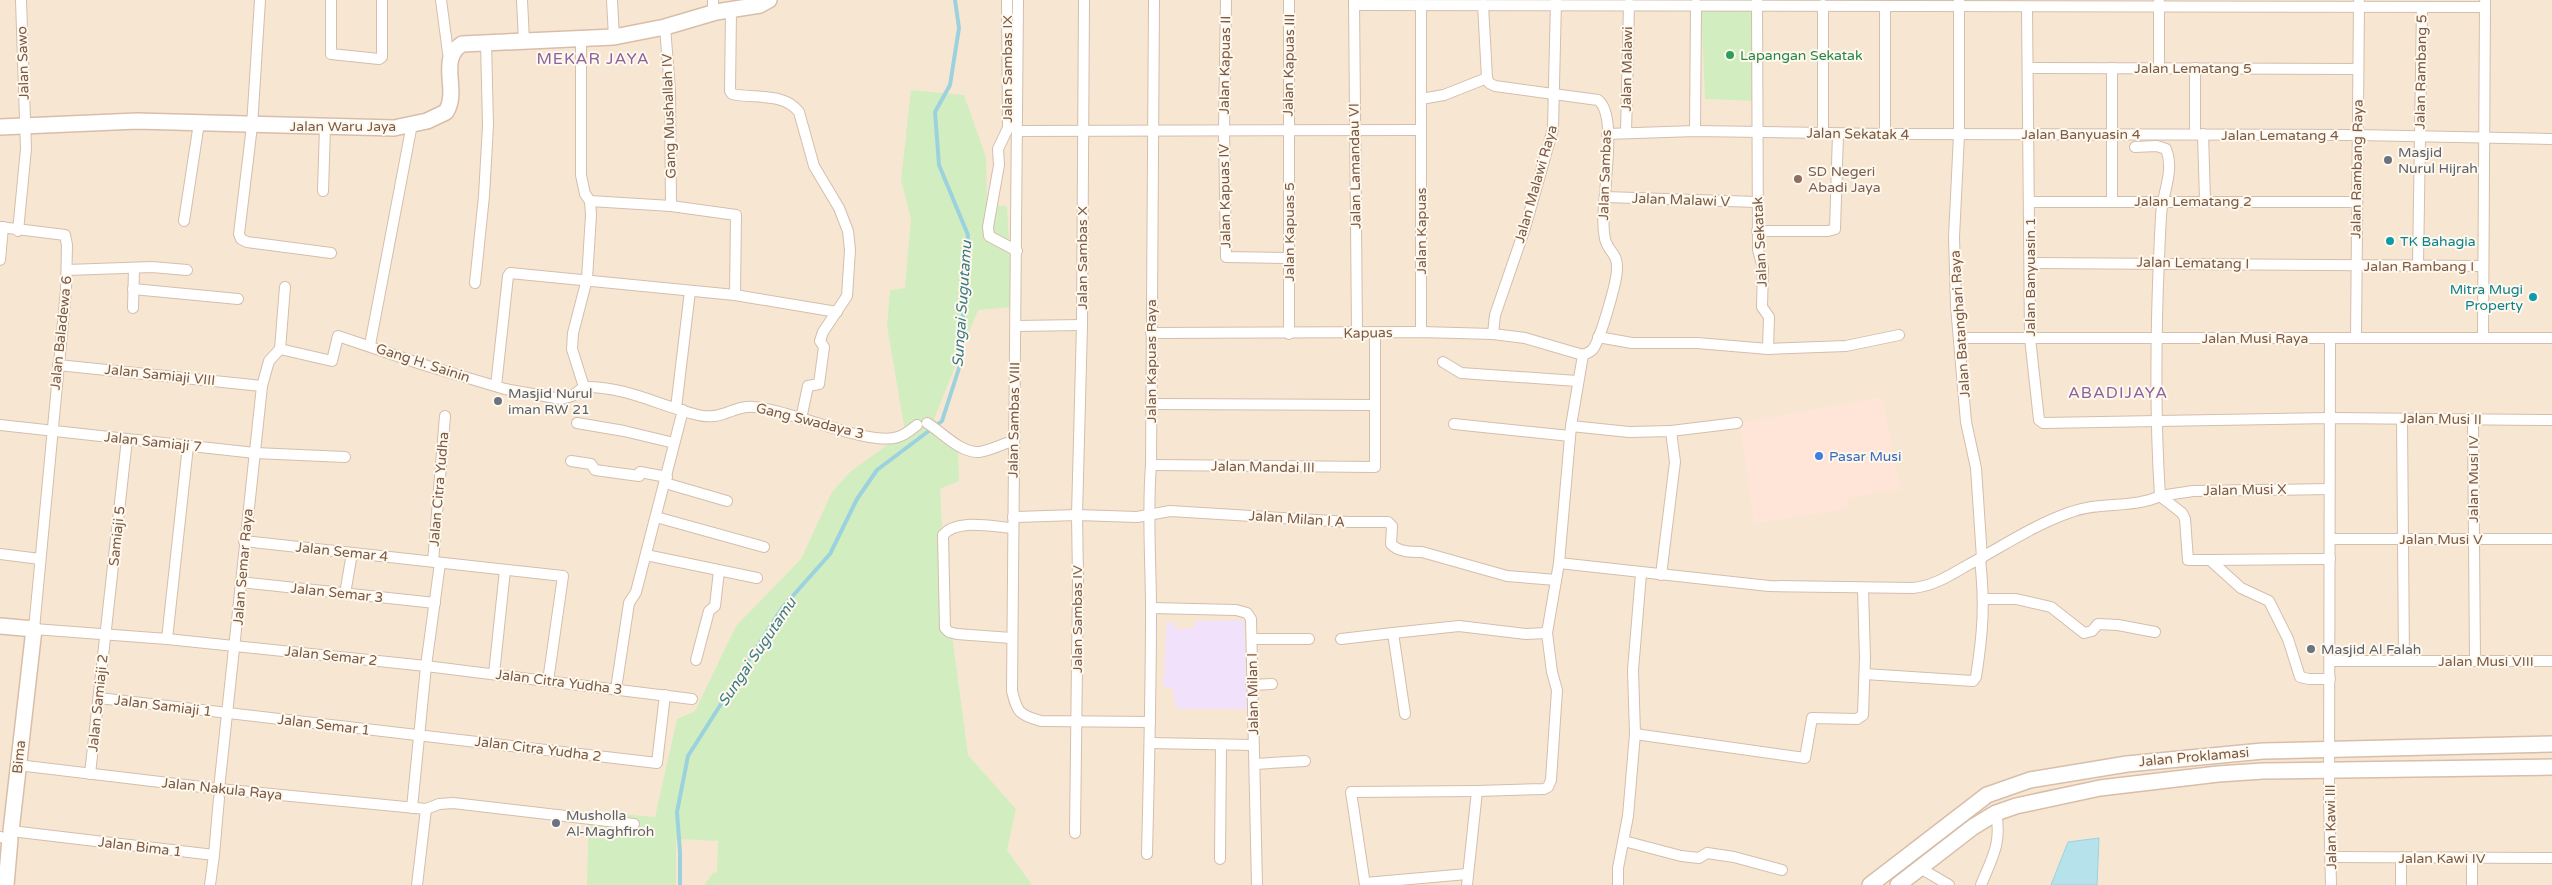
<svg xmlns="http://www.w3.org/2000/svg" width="2552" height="885" viewBox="0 0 2552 885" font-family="'Varela Round',sans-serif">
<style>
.residential{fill:#f7e7d2}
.commercial{fill:#ffe4d8}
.education{fill:#f2e1fb}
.green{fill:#d2eec1}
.water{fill:#b6e2eb;stroke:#9cd2de}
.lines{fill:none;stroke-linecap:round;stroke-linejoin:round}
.stream{stroke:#9cd2de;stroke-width:4}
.street-casing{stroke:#d4beac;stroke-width:12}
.secondary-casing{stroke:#d8bea9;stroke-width:18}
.street{stroke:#fff;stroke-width:10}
.secondary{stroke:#fff;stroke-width:15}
.leisure-dot{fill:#2e9e5b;stroke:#fff8ed;stroke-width:2}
.worship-dot{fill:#6b7280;stroke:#fff8ed;stroke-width:2}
.education-dot{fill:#8d6e63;stroke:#fff8ed;stroke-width:2}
.culture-dot{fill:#0f9aa8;stroke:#fff8ed;stroke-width:2}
.shop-dot{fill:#3f7fe0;stroke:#fff8ed;stroke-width:2}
.labels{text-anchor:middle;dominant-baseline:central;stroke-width:4;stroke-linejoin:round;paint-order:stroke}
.leisure-label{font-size:14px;fill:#27864d;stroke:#fff8ed;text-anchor:start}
.street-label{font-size:14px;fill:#7b5a47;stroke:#fff8ed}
.worship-label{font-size:14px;fill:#5b616d;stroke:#fff8ed;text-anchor:start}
.education-label{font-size:14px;fill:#785e54;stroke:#fff8ed;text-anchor:start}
.culture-label{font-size:14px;fill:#0d838f;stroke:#fff8ed;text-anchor:start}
.shop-label{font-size:14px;fill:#366cbe;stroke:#fff8ed;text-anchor:start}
.water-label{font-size:15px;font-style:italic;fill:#3b7b89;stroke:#fff8ed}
.quarter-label{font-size:16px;letter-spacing:1px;fill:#8b629f;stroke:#fff8ed}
</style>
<rect width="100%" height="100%" fill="#fff5e5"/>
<rect class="residential" x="0" y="0" width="2552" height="885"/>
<path class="commercial" d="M1882 397 1901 489 1848 498 1849 508 1754 524 1740 423Z"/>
<path class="education" d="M1244 620 1247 709H1176L1173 689 1163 686 1167 622 1174 623 1176 629 1193 628 1196 621Z"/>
<g class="green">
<path d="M1755 10 1757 101 1705 99 1701 11Z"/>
<path d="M911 90 964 95 986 157 987 205 1007 206 1013 307 978 310 934 419 958 449 959 481 940 489 945 582 968 755 1016 809 1007 850 1032 885H704L714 872 717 873 718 841 676 839V885H587L589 811 655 817 677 719 695 711 736 626 801 559 832 492 850 472 905 432 887 326 890 290 905 288 911 219 901 180Z"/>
</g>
<path class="water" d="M2099 838 2097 885H2051L2068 842Z"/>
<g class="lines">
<path class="stream" d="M680 885V852L677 812 688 756 782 608 830 554 857 499 877 470 942 421 960 365 968 235 939 165 935 112 950 85 959 28 955 0"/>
<g class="street-casing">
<g id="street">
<path d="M260 0 252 126 239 234 241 239 247 242 331 253"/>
<path d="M331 0V54L379 59 382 57V0"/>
<path d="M441 0 449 60"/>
<path d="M522 0 524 41"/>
<path d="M612 0 614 37"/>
<path d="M713 0V13"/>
<path d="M1007 0 1008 128 998 149 999 165 988 227 989 236 1017 251"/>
<path d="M1018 0 1012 691C1017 712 1019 715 1041 721L1150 722"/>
<path d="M1226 0 1224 130 1226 257 1289 258"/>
<path d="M1289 0V334"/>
<path d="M1354 0 1357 333"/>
<path d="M1757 0 1758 250 1763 268 1762 307 1769 317 1768 349"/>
<path d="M1959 1V135L1954 237 1956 306 1966 422 1976 468 1982 558"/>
<path d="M1354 5 2485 7"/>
<path d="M1421 5V332"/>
<path d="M1483 5 1487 78"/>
<path d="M1823 5V133"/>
<path d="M1885 6V134"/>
<path d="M2027 7 2030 338 2039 420 2043 423 2331 418 2552 420"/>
<path d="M731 10 730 91 732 94C754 99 784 92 799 112L814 166 839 208 848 231 850 250 847 296 823 332 820 341 824 347 819 384 808 386 801 419"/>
<path d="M665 27 670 90 671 206"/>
<path d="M581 38V175L585 194 590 201 591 215 587 279 573 333 572 349 584 387"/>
<path d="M2028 68 2358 69"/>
<path d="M2159 68V2"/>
<path d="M2195 68V134"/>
<path d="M1487 78 1489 83 1495 86 1598 100C1614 112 1607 162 1606 181 1605 199 1601 221 1605 239 1608 252 1618 253 1617 269 1617 282 1600 340 1593 349 1590 353 1586 353 1583 355"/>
<path d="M1421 99 1444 95 1487 78"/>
<path d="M1018 131 1421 130"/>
<path d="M1695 131 1696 4"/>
<path d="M1626 133 1629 4"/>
<path d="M1607 134 1695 131 1885 134 2357 135 2552 139"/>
<path d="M2203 134 2205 200"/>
<path d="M323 191 325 127"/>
<path d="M1605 197 1757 202"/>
<path d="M590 201 671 206 736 215 735 295"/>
<path d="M2029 202H2357"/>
<path d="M2112 202V68"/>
<path d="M184 221 199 123"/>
<path d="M0 227 65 235 67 245 66 290 34 629 167 639 426 666 692 699"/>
<path d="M18 231 26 149 21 0"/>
<path d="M1757 231H1828L1835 229 1838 134"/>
<path d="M0 260 3 227"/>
<path d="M2030 263 2482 266"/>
<path d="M2418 265 2422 7"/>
<path d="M67 270 152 267 187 270"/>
<path d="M475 283 484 196 488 125 486 42"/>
<path d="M133 289 238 299"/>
<path d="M133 308 134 268"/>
<path d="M1016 326 1082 325"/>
<path d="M1151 333 1421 332 1493 334 1525 338 1583 355"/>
<path d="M1493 334 1495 315 1525 228 1553 129 1556 0"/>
<path d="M1598 337 1632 343H1697L1768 349 1846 346 1899 335"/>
<path d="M1959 338H2552"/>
<path d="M2330 338 2329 799 2331 885"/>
<path d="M2356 338 2359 2"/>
<path d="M2483 338 2485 2"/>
<path d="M370 345 412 124"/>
<path d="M280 349 332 361 338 336 421 364 505 389 561 399 572 396 584 387"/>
<path d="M280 349 285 287"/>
<path d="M1443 362 1461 373 1577 381"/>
<path d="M58 365 262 386"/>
<path d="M496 386 508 276 510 273 735 295 837 312"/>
<path d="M584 387C625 386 660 406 698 415 723 421 733 405 754 407 788 409 870 447 898 437 905 435 912 429 917 425"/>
<path d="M1151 404 1374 405"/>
<path d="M676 408 690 291"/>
<path d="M2402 419 2404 661"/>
<path d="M2473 420 2475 661"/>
<path d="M577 423 624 431 674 443"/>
<path d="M927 423C942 432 960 453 979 452 989 451 1002 444 1013 441"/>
<path d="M1454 424 1570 436"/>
<path d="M0 425 255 453 345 457"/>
<path d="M1571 426 1629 432 1671 431 1675 462 1661 575"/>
<path d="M1671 431 1737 423"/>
<path d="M571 461 591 464 595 470 639 476 640 472 667 477"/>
<path d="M1151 465 1375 467V333"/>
<path d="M665 483 727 501"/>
<path d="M2160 496 2182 513 2185 519 2188 560H2210L2241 588 2269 601 2288 639 2300 677 2309 679H2330"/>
<path d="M2160 496 2193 491 2329 489"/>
<path d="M656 517 764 547"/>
<path d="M1013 517 1077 515 1137 517 1170 511 1349 522H1388L1392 526 1391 544C1398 552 1411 552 1422 552L1507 576 1556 580"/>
<path d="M2330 539H2552"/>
<path d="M244 541 563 576 548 681"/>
<path d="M0 554 40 559"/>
<path d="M646 555 757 578"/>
<path d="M2210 560 2330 559"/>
<path d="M433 562 445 416"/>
<path d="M1559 563 1769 586 1913 588C1933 586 1949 576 1966 566 2000 548 2033 525 2071 512 2100 501 2132 509 2160 496 2154 403 2156 309 2161 216 2162 193 2175 172 2166 149L2157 146 2135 147"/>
<path d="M240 582 435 603"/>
<path d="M345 594 352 553"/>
<path d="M1984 599H2016L2051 607 2084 633 2092 631 2098 624 2118 625 2155 632"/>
<path d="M1151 608 1236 610 1247 613 1251 619 1257 885"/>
<path d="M1011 638 957 634 949 632 945 628 943 535C957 518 993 527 1013 528"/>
<path d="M167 639 188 446"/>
<path d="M1252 639H1309"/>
<path d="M1341 639 1393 633"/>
<path d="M696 660 709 611 715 606 719 571"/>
<path d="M2331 661H2552"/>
<path d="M494 674 505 570"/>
<path d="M1865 674 1973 681 1976 677C1983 632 1985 604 1980 559"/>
<path d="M1251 685 1272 684"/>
<path d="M616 689 629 603 636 592 683 410"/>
<path d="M99 698 657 763 665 695"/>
<path d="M1405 714 1393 633 1459 626 1526 634 1547 633"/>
<path d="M1635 734 1805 758 1812 718 1857 719 1863 715 1865 658 1863 589"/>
<path d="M1150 743 1253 745"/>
<path d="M1255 764 1305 761"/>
<path d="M18 765 219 789 426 809 439 804 453 803 634 824"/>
<path d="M90 774 127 439"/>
<path d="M219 789 262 386 269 361 280 349"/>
<path d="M412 808 426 666 440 563"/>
<path d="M1075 833 1078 578 1077 515 1082 325 1084 0"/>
<path d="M0 837 10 839 11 831 214 855 219 798"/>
<path d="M1624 841 1681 856 1699 858 1707 853 1734 857 1782 870"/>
<path d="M1147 854C1149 773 1151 691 1151 610 1151 562 1147 514 1151 465L1154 0"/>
<path d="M2331 857 2552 858"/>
<path d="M2401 857V885"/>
<path d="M1220 859 1221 745"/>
<path d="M1920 868 1949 885"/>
<path d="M1365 883 1467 874"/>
<path d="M210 885 214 855"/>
<path d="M417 885 426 809"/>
<path d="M1365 885 1351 792 1477 791"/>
<path d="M1467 885 1477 791 1544 789 1548 787 1551 780 1557 690 1552 672 1547 633 1559 563 1571 426 1583 355"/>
<path d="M1618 885V868L1628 816 1635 734 1633 670 1641 574"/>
<path d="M1981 885C1992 858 2002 843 1996 813"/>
<path d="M2472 885V858"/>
</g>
</g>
<g class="secondary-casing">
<g id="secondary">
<path d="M0 127 137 121 394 128 427 121 446 112C460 90 437 60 462 44L614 37 665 27 716 12 760 5 769 0"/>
<path d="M0 626 34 629 11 831"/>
<path d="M6 885 10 839"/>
<path d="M1870 885 1987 795 2030 780 2127 764 2263 751 2552 744"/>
<path d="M1898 885 1973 827 1996 813 2016 806 2100 788 2218 774 2263 771 2552 767"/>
</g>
</g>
<use href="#street" class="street"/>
<use href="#secondary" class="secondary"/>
</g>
<circle class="leisure-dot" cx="1730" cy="55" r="5"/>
<g class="worship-dot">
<circle cx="2388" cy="160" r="5"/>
<circle cx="498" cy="401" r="5"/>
<circle cx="2311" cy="649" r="5"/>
<circle cx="556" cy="823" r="5"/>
</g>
<circle class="education-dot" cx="1798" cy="179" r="5"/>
<g class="culture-dot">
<circle cx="2390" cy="241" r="5"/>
<circle cx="2533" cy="297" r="5"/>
</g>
<circle class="shop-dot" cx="1819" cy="456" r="5"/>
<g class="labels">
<g class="leisure-label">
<text x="1740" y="55">Lapangan Sekatak</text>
</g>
<g class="street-label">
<text transform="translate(23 63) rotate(-92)">Jalan Sawo</text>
<text transform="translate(1225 65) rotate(-89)">Jalan Kapuas II</text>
<text transform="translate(1289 65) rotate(-89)">Jalan Kapuas III</text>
<text x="2193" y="68">Jalan Lematang 5</text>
<text transform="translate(1007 69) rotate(-90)">Jalan Sambas IX</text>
<text transform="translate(1627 69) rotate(-89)">Jalan Malawi</text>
<text transform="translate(2421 72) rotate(-89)">Jalan Rambang 5</text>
<text transform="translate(669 116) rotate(-92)">Gang Mushallah IV</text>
<text x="343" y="126">Jalan Waru Jaya</text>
<text transform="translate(1858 134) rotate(1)">Jalan Sekatak 4</text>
<text x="2081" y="134">Jalan Banyuasin 4</text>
<text x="2280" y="135">Jalan Lematang 4</text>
<text transform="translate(1355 166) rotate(-91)">Jalan Lamandau VI</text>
<text transform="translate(2357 169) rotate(-89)">Jalan Rambang Raya</text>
<text transform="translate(1605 175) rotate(-88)">Jalan Sambas</text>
<text transform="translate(1536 184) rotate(-74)">Jalan Malawi Raya</text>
<text transform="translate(1225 196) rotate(-91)">Jalan Kapuas IV</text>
<text transform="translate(1681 200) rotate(2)">Jalan Malawi V</text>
<text x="2193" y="201">Jalan Lematang 2</text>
<text transform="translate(1421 231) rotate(-90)">Jalan Kapuas</text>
<text transform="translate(1289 232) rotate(-90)">Jalan Kapuas 5</text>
<text transform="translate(1760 242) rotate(-93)">Jalan Sekatak</text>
<text transform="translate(1082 258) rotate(-90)">Jalan Sambas X</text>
<text transform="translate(2193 263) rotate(1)">Jalan Lematang I</text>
<text x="2419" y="266">Jalan Rambang I</text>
<text transform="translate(2030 277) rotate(-90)">Jalan Banyuasin 1</text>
<text transform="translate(1960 324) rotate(-94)">Jalan Batanghari Raya</text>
<text transform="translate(61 333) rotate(-84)">Jalan Baladewa 6</text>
<text transform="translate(1368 333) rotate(-1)">Kapuas</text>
<text x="2255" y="338">Jalan Musi Raya</text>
<text transform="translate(1151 361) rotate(-90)">Jalan Kapuas Raya</text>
<text transform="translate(423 363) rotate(18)">Gang H. Sainin</text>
<text transform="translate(160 375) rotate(6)">Jalan Samiaji VIII</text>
<text transform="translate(2441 419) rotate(1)">Jalan Musi II</text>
<text transform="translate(1014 420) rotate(-89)">Jalan Sambas VIII</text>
<text transform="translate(810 421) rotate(14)">Gang Swadaya 3</text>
<text transform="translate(153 442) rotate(6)">Jalan Samiaji 7</text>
<text transform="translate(1263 467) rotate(1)">Jalan Mandai III</text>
<text transform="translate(2473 479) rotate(-90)">Jalan Musi IV</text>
<text transform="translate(439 489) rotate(-85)">Jalan Citra Yudha</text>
<text transform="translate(2245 490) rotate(-1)">Jalan Musi X</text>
<text transform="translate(1297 519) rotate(4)">Jalan Milan I A</text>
<text transform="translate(117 536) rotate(-84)">Samiaji 5</text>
<text x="2441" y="539">Jalan Musi V</text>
<text transform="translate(342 552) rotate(6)">Jalan Semar 4</text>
<text transform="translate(243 567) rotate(-85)">Jalan Semar Raya</text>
<text transform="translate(337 593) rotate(6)">Jalan Semar 3</text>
<text transform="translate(1077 619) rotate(-90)">Jalan Sambas IV</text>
<text transform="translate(331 656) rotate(6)">Jalan Semar 2</text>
<text x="2486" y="661">Jalan Musi VIII</text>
<text transform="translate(559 682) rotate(7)">Jalan Citra Yudha 3</text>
<text transform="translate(1253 694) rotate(-91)">Jalan Milan I</text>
<text transform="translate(98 703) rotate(-84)">Jalan Samiaji 2</text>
<text transform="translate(163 706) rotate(7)">Jalan Samiaji 1</text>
<text transform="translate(324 725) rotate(7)">Jalan Semar 1</text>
<text transform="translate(538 749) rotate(7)">Jalan Citra Yudha 2</text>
<text transform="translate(19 757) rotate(-84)">Bima</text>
<text transform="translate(2194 757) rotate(-5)">Jalan Proklamasi</text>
<text transform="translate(222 789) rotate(6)">Jalan Nakula Raya</text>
<text transform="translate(2331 827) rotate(-91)">Jalan Kawi III</text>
<text transform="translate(140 847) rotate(7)">Jalan Bima 1</text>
<text x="2442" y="858">Jalan Kawi IV</text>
</g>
<g class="worship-label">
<text x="2398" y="152">Masjid<tspan x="2398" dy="16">Nurul Hijrah</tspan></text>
<text x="508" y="393">Masjid Nurul<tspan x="508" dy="16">iman RW 21</tspan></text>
<text x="2321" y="649">Masjid Al Falah</text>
<text x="566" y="815">Musholla<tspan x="566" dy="16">Al-Maghfiroh</tspan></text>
</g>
<g class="education-label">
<text x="1808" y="171">SD Negeri<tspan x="1808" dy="16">Abadi Jaya</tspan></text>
</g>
<g class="culture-label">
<text x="2400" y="241">TK Bahagia</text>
<text x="2523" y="289" text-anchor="end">Mitra Mugi<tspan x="2523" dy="16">Property</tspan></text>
</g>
<g class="shop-label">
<text x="1829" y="456">Pasar Musi</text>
</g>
<g class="water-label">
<text transform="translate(962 304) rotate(-86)">Sungai Sugutamu</text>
<text transform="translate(757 652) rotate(-56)">Sungai Sugutamu</text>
</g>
<g class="quarter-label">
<text x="593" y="59">MEKAR JAYA</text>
<text x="2118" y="393">ABADIJAYA</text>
</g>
</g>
</svg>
